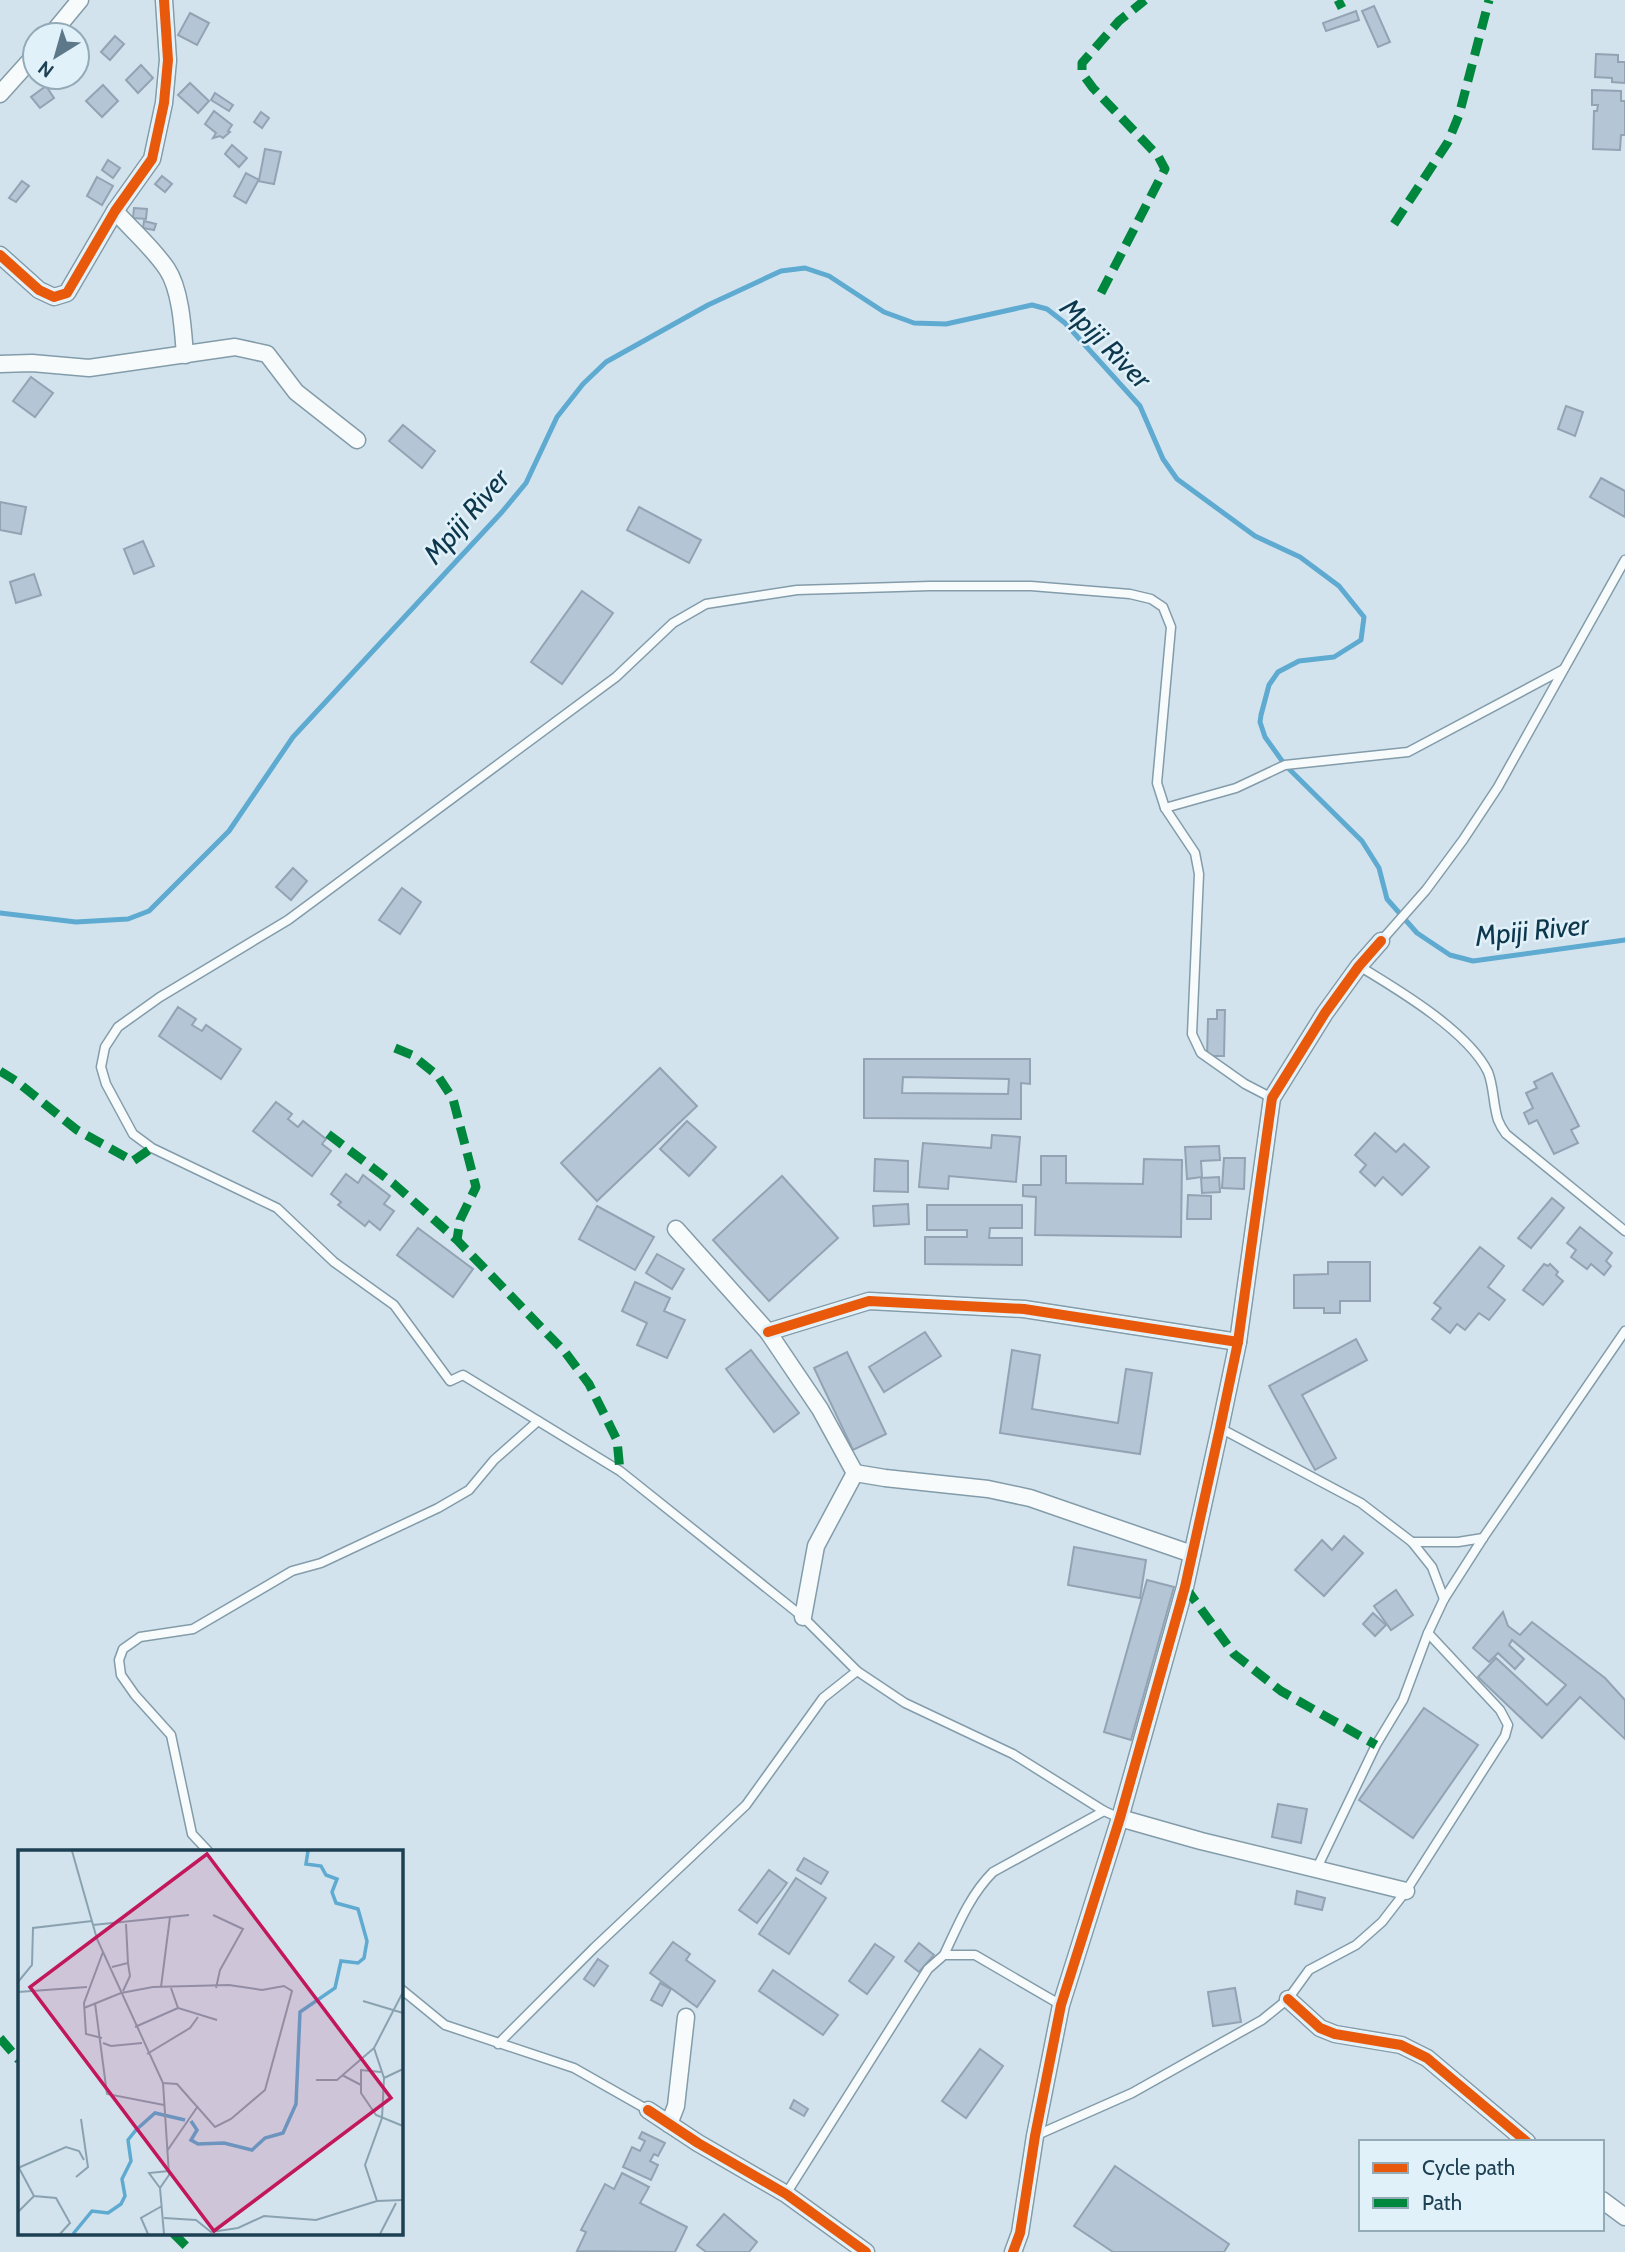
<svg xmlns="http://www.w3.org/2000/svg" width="1625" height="2252" viewBox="0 0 1625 2252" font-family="Cabin,sans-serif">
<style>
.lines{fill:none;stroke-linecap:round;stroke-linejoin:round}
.stream{stroke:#5eaad0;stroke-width:5}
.building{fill:#b4c5d5;stroke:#93a3b3;stroke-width:2;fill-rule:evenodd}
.service-casing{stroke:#839ca9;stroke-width:11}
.minor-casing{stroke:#839ca9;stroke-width:19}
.service{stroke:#f8fbfc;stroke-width:8}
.minor{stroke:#f8fbfc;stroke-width:16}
.quiet{stroke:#00873e;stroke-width:9;stroke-dasharray:18 9;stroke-linecap:butt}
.cycleway-casing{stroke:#e1f1fa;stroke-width:15}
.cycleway{stroke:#e8590c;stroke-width:10}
.labels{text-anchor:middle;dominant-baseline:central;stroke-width:5;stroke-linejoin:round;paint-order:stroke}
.water-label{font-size:28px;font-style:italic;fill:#0d374c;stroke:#e1f1fa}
.inset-river{fill:none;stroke:#5eaad0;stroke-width:3.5}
.inset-road{fill:none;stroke:#8aa2b0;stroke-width:2}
.view{fill:#c2185b;fill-opacity:0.15;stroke:#c2185b;stroke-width:3.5}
.inset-edge{fill:none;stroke:#1e4053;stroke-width:3.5}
</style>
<rect width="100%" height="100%" fill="#d2e3ee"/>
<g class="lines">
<path class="stream" d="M0 913 76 922 128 919 149 911 229 831 293 737 502 512 526 483 557 417 583 384 606 362 708 305 781 271 805 268 829 276 884 312 914 323 946 324 1032 305 1047 309 1065 323 1140 406 1163 459 1177 479 1255 536 1300 557 1339 586 1364 617 1361 640 1334 657 1299 661 1278 672 1269 685 1261 715 1260 722 1265 737 1285 765 1362 841 1379 868 1387 899 1417 933 1450 955 1473 961 1625 940"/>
</g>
<g class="building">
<path d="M1374 6 1390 42 1378 47 1362 11Z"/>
<path d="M1356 11 1359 20 1326 31 1323 23Z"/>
<path d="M190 13 209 23 197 45 178 35Z"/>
<path d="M115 36 124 44 110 60 101 52Z"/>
<path d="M1596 54 1618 55V62H1625V83L1612 82V78L1595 77Z"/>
<path d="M141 65 153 78 138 93 126 80Z"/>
<path d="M190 83 209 101 198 113 178 95Z"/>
<path d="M103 85 118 101 102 117 86 101Z"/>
<path d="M46 86 54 98 40 108 31 97Z"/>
<path d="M1592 90 1621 91V101H1625V135H1621L1620 150 1593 149 1594 111H1597L1598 105H1592Z"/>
<path d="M215 93 233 105 229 111 211 100Z"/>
<path d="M214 111 232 125 228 131 230 132 223 138 220 136 213 138 216 133 205 124Z"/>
<path d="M261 112 269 118 262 128 254 122Z"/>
<path d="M232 145 247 158 239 167 225 154Z"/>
<path d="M265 149 281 152 274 184 258 181 246 203 234 196 246 173 259 180Z"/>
<path d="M108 160 120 168 113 178 102 170Z"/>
<path d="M162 176 172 184 165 192 155 184Z"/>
<path d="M97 177 113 186 102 205 87 196Z"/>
<path d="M22 181 29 186 16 202 9 198Z"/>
<path d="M134 208 147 209 146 219 133 218Z"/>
<path d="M144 221 156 224 154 230 143 228Z"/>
<path d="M31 377 53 393 35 417 13 401Z"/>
<path d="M1566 406 1583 412 1575 436 1558 429Z"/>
<path d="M403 425 435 451 422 468 389 441Z"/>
<path d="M1601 478 1625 491V517L1590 497Z"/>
<path d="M0 502 26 507 21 534 0 530Z"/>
<path d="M639 507 701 540 689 563 627 530Z"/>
<path d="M143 541 154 566 134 574 124 549Z"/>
<path d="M34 574 41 595 16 603 10 582Z"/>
<path d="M582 591 613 613 562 684 531 662Z"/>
<path d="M293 868 307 881 291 900 276 887Z"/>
<path d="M402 888 421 902 400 934 379 920Z"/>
<path d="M178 1007 196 1019 192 1025 202 1031 206 1025 241 1049 221 1079 159 1036Z"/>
<path d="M1217 1010H1225L1224 1056H1207L1208 1019H1217Z"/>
<path d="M864 1059H1030V1084L1021 1083V1119L864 1118ZM903 1077 1009 1079 1008 1094 902 1093Z"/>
<path d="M660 1068 697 1106 597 1201 561 1163Z"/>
<path d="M1552 1073 1579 1126 1571 1130 1578 1143 1554 1154 1537 1120 1529 1124 1524 1113 1533 1108 1526 1093 1537 1088 1534 1082Z"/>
<path d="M276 1102 292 1114 288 1119 298 1127 303 1121 326 1139 322 1144 331 1151 312 1176 253 1131Z"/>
<path d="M687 1121 716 1147 689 1176 660 1149Z"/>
<path d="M1375 1133 1396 1152 1404 1144 1429 1167 1402 1195 1383 1177 1375 1186 1360 1172 1366 1165 1355 1155Z"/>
<path d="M992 1135 1020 1137 1016 1182 949 1176 948 1189 919 1187 923 1143 991 1148Z"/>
<path d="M1219 1146 1220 1160 1201 1161 1202 1177 1187 1179 1185 1147Z"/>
<path d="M1041 1156H1066V1183L1143 1184 1144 1159 1182 1160 1181 1237 1035 1235 1036 1197 1023 1196V1185H1041Z"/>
<path d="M1224 1158H1245L1244 1189 1222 1188Z"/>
<path d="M875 1159 908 1161V1192L874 1191Z"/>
<path d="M346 1174 358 1183 363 1175 390 1196 384 1204 394 1211 380 1230 369 1221 365 1226 338 1205 341 1202 331 1194Z"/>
<path d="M782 1176 838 1238 769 1301 713 1240Z"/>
<path d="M1219 1177 1220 1192 1202 1193 1201 1178Z"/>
<path d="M1188 1195 1211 1196V1219H1187Z"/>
<path d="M1552 1198 1564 1208 1531 1248 1518 1238Z"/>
<path d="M908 1204 909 1224 874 1226 873 1206Z"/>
<path d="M927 1205H1022V1228H990L989 1238H1022V1265L925 1264V1237H967V1230H927Z"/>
<path d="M597 1206 654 1237 635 1270 579 1239Z"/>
<path d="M1580 1227 1612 1253 1606 1261 1611 1266 1604 1275 1591 1264 1587 1269 1571 1257 1576 1250 1567 1243Z"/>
<path d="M418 1228 473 1269 453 1297 397 1255Z"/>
<path d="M1480 1247 1504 1266 1488 1287 1505 1300 1489 1320 1479 1313 1465 1330 1457 1324 1450 1333 1432 1319 1441 1308 1434 1303Z"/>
<path d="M657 1254 684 1269 672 1289 646 1273Z"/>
<path d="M1328 1262H1370V1301H1340V1313H1324V1308H1294V1275L1328 1274Z"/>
<path d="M1544 1264 1548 1266 1550 1264 1558 1272 1556 1275 1563 1281 1543 1305 1523 1290Z"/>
<path d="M635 1282 670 1298 664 1311 685 1320 667 1358 637 1345 647 1323 622 1311Z"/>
<path d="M925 1332 941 1356 884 1392 869 1367Z"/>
<path d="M1356 1339 1367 1360 1302 1395 1336 1458 1315 1470 1269 1386Z"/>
<path d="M751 1350 799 1413 774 1432 726 1369Z"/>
<path d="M1012 1350 1040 1355 1032 1409 1118 1423 1126 1369 1152 1373 1140 1454 1000 1433Z"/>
<path d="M847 1352 886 1434 853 1450 814 1368Z"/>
<path d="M1344 1536 1363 1553 1324 1596 1295 1570 1322 1540 1332 1550Z"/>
<path d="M1074 1547 1146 1560 1140 1598 1068 1585Z"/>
<path d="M1147 1580 1174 1587 1131 1740 1104 1732Z"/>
<path d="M1396 1590 1413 1615 1391 1630 1374 1606Z"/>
<path d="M1503 1612 1508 1626 1520 1635 1532 1622 1605 1678 1625 1700V1739L1580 1697 1542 1738 1478 1677 1496 1658 1547 1705 1566 1685 1512 1640 1509 1645 1524 1659 1515 1669 1498 1653 1489 1662 1473 1648Z"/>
<path d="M1373 1613 1386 1625 1375 1636 1363 1624Z"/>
<path d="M1424 1708 1478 1745 1413 1838 1359 1800Z"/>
<path d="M1278 1804 1307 1809 1301 1843 1272 1837Z"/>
<path d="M804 1858 828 1872 821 1884 797 1870Z"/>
<path d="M769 1870 787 1883 757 1923 739 1910Z"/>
<path d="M796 1878 826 1898 789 1954 759 1934Z"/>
<path d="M1297 1891 1325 1898 1322 1910 1295 1904Z"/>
<path d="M673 1942 690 1954 686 1960 715 1981 697 2007 650 1973Z"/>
<path d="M919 1943 934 1955 919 1972 905 1961Z"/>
<path d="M875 1944 894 1957 867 1994 849 1981Z"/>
<path d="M598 1959 608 1966 594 1986 584 1979Z"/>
<path d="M773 1970 838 2015 823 2035 759 1991Z"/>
<path d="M660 1983 671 1989 662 2006 651 2000Z"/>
<path d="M1235 1988 1241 2022 1213 2026 1208 1992Z"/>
<path d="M980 2049 1003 2066 966 2118 942 2101Z"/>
<path d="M794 2100 808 2109 804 2116 790 2108Z"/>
<path d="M642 2132 665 2143 658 2156 654 2154 650 2161 658 2165 651 2180 623 2167 632 2147 640 2151 645 2141 639 2138Z"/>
<path d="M1115 2166 1229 2244 1224 2252H1113L1074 2226Z"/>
<path d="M622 2173 649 2187 640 2203 687 2227 675 2252 577 2251 586 2232 581 2230 605 2184 614 2189Z"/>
<path d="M724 2214 757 2242 749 2252H706L697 2245Z"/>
</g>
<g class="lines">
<g class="service-casing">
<g id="service">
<path d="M1165 808 1236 788 1285 765 1408 752 1562 670"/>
<path d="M1381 941 1426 890 1463 840 1498 787 1625 560"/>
<path d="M1359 966C1397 989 1468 1031 1488 1072 1494 1087 1493 1105 1498 1120 1500 1125 1503 1130 1506 1134L1625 1231"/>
<path d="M1220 1428 1361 1503 1412 1542 1432 1567 1444 1599"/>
<path d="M1412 1542H1458L1483 1538"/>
<path d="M1120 1818 1104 1811 1013 1754 905 1703 857 1671 803 1617 620 1471 463 1375 450 1381 394 1305 334 1262 277 1208 152 1148 133 1134 106 1084 101 1067 105 1047 118 1027 160 997 288 920 616 677 673 623 706 604 797 590 930 586H1031L1130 594 1151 599 1163 607 1171 627 1157 783 1165 808 1195 853 1199 874 1192 1034 1201 1053 1245 1084 1272 1098"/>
<path d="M208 1851 192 1834 171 1735 135 1695 121 1675 119 1660 123 1649 140 1637 193 1629 292 1571 321 1563 438 1508 469 1490 494 1460 538 1421"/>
<path d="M1316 1870 1376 1745 1403 1700 1428 1633 1444 1599 1483 1538 1625 1331"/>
<path d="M944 1955C958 1925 970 1895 993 1872L1104 1811"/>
<path d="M401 1989 445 2025 574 2068 648 2110"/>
<path d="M498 2044 594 1948 746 1805 823 1698 857 1671"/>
<path d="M1037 2135 1132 2093 1262 2020 1288 1999 1309 1970 1356 1945 1382 1922 1406 1891 1505 1736 1508 1725 1500 1710 1428 1633"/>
<path d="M786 2194 928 1969 944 1955H975L1061 2005"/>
</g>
</g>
<g class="minor-casing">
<g id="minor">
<path d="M51 35 80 0"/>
<path d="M0 94 35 55"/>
<path d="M115 211C132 230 153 248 167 269 181 290 183 330 185 355"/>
<path d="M0 255 39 290 54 297 67 293 115 211 152 159 164 103 168 60 164 0"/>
<path d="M0 364 32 363 89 368 235 347 267 354 296 392 357 440"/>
<path d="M676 1229 768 1332 820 1409 855 1473 816 1546 803 1617"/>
<path d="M768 1332 869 1301 1024 1309 1238 1342"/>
<path d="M855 1473 885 1478 988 1489 1030 1498 1192 1554"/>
<path d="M1120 1818 1201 1841 1406 1891"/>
<path d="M1288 1999 1320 2028 1335 2034 1401 2045 1427 2058 1527 2142"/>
<path d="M648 2110 698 2143 786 2194 866 2252"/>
<path d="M669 2124 676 2106 686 2017"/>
<path d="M1602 2200 1625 2217"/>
<path d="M1013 2252 1020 2233 1035 2136 1061 2005 1120 1818 1185 1587 1220 1428 1238 1342 1272 1098 1325 1013 1359 966 1381 941"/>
</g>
</g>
<use href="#service" class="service"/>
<use href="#minor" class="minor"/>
<g class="quiet">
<path d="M1338 0 1342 8"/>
<path d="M1394 224 1448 142 1459 115 1489 0"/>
<path d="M1101 293 1165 169 1158 156 1093 88 1082 73V63L1119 21 1145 0"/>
<path d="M395 1048 412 1055 438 1076 453 1099 476 1187 460 1220 457 1240"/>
<path d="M0 1071 16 1081 77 1130 133 1161 152 1148"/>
<path d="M328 1134 394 1184 457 1240 565 1352 589 1384 617 1440 620 1471"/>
<path d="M1185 1587 1234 1654 1281 1691 1376 1745"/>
<path d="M0 2038 19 2060"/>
<path d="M173 2233 192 2252"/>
</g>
<g class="cycleway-casing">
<g id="cycleway">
<path d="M0 255 39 290 54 297 67 293 115 211 152 159 164 103 168 60 164 0"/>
<path d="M768 1332 869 1301 1024 1309 1238 1342"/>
<path d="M1288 1999 1320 2028 1335 2034 1401 2045 1427 2058 1527 2142"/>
<path d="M648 2110 698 2143 786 2194 866 2252"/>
<path d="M1013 2252 1020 2233 1035 2136 1061 2005 1120 1818 1185 1587 1220 1428 1238 1342 1272 1098 1325 1013 1359 966 1381 941"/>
</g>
</g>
<use href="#cycleway" class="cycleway"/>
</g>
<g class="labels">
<g class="water-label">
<text transform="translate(1106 343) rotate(45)">Mpiji River</text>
<text transform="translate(466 516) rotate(-49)">Mpiji River</text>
<text transform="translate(1532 930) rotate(-6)">Mpiji River</text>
</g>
</g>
<g transform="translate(18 1850)">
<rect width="385" height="385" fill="#d2e3ee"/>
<path class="inset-river" d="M173 271 179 280 173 290 180 294 206 293 234 300 247 288 265 283 278 254 282 162 317 138 323 111 340 113 346 108 349 91 340 59 318 53 314 42 319 29 308 25 303 16 288 14 290 1M55 384 74 361 90 363 103 354 107 346 104 329 113 311 110 290 118 280 137 263 167 270"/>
<path class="inset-road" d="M54 1 79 89 145 233 151 325 142 338 146 384M195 65 225 79 202 120 198 138M75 75 171 65M94 117 110 113 108 74M0 132 14 115 15 78 74 71M143 137 152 67M153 138 160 158 199 170M105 141 112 126 110 113M0 142 69 137M345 151 385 163M77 153 89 244 146 255M66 158 103 143 135 137 211 135 244 140 266 136 274 141 247 240 213 269 197 277 159 234 145 233M117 177 160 158M84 188 68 184 66 153 85 102M85 193 93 196 124 193M129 204 172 178 180 167M363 222 343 220V243L358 265 385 276M324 225 343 235M366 228 385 219M298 230H319L356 198M149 301 180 256M0 318 48 297 61 301 66 310M1 318 16 346 38 348 52 373 42 384M58 327 70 317 63 269M142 338 131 323 151 321M359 351 347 315 364 268 366 228 356 198 385 142M0 362 16 346M146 368 178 370 193 382 220 378 246 366 298 370 359 351 385 350M130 384 123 368 144 356M362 384 378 353"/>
<path class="view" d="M189 4 373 248 196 381 12 137Z"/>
<rect width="385" height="385" class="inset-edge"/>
</g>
<rect x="1359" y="2140" width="245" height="91" fill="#e1f1fa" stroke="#93aab7" stroke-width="2"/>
<rect x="1373" y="2163" width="35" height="10" fill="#e8590c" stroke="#93aab7" stroke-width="2"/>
<text x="1422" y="2175" font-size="21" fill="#1e4053">Cycle path</text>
<rect x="1373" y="2198" width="35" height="10" fill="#00873e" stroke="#93aab7" stroke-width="2"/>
<text x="1422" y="2210" font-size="21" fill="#1e4053">Path</text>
<g transform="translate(56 56) rotate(217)"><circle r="33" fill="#e1f1fa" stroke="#93aab7" stroke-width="2"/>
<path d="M0-5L12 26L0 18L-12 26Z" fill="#5d7989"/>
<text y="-10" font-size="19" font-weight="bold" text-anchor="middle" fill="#1e4053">N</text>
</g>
</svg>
